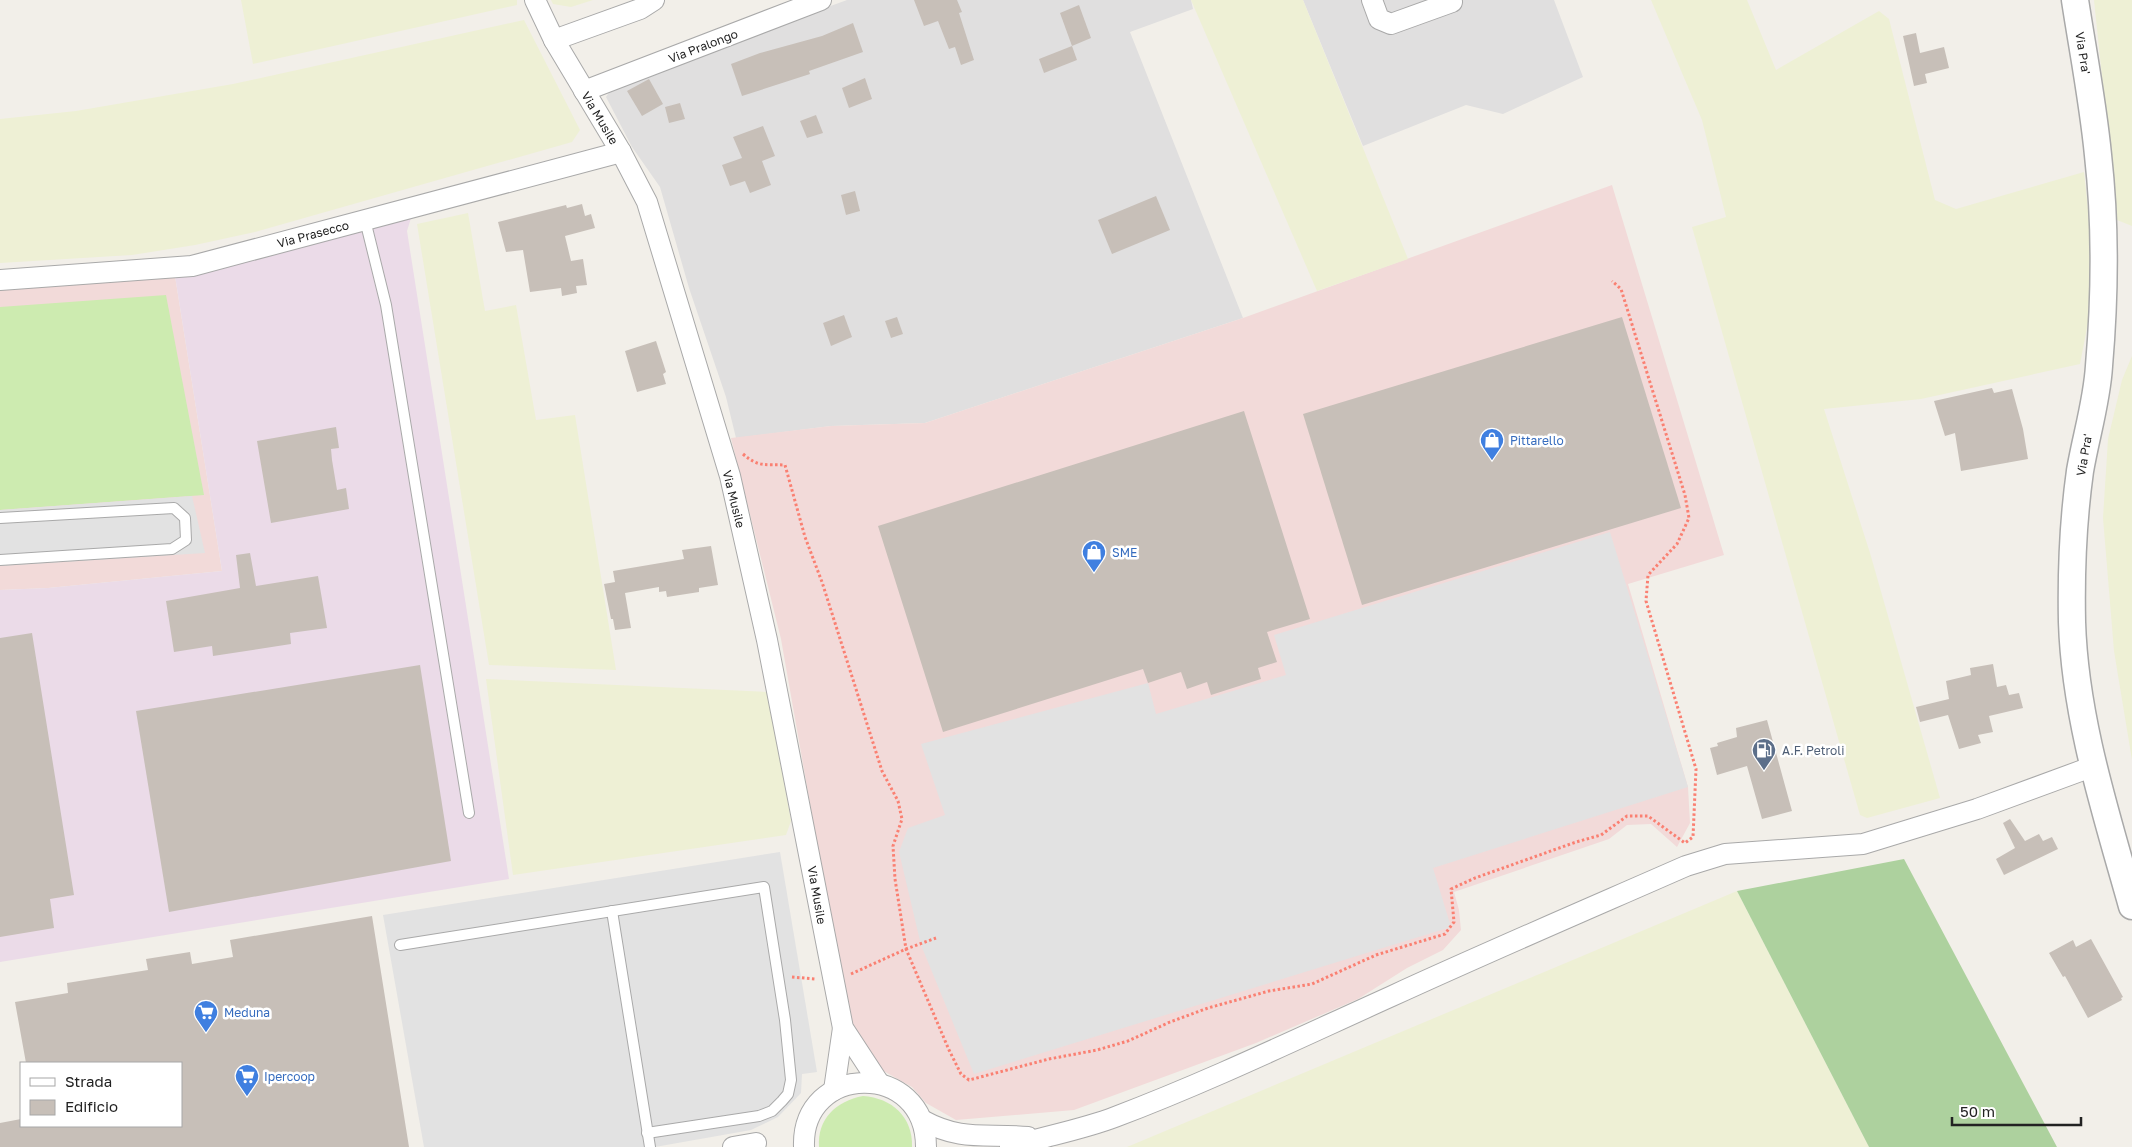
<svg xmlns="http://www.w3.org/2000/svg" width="2132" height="1147" viewBox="0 0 2132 1147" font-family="'Golos Text',sans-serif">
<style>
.residential{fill:#e0dfdf}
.commercial{fill:#f2dad9}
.industrial{fill:#ebdbe8}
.farmland{fill:#eef0d5}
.grass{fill:#cdebb0}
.forest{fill:#add19e}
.parking{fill:#e2e2e2}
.building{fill:#c7bfb8}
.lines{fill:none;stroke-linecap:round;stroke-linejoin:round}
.service-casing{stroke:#a9a9a9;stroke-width:12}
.minor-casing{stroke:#a9a9a9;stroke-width:22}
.tertiary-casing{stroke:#a9a9a9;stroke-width:29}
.path{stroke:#fa8072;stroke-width:3;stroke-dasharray:2.5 2.5;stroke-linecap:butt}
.service{stroke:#fff;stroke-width:10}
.minor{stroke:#fff;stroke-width:20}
.tertiary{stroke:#fff;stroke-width:26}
.labels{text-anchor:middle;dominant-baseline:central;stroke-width:5;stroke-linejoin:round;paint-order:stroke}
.street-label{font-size:12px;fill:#222;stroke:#fff}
.shop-label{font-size:12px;fill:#366cbe;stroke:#fff;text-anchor:start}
.service-label{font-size:12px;fill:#4e5e75;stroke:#fff;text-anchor:start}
</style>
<rect width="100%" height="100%" fill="#f2efe9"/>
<g class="residential">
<path d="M847 0H1191L1193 9 1130 32 1243 318 925 423 831 426 736 438 726 397 689 288 660 187 632 147 606 97 614 85Z"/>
<path d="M1303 0H1554L1583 77 1503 114 1466 105 1363 146Z"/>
</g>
<g class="commercial">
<path d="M1612 185 1724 555 1628 584 1688 787 1690 823 1677 847 1651 824 1627 825 1609 839 1454 892 1459 910 1461 930 1443 950 1407 968 1358 999 1256 1043 1074 1110 956 1120 926 1103 912 1087 880 1069 862 1050 847 1014 781 639 731 438 831 426 925 423 1243 318Z"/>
<path d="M175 276 222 571 48 588 0 590V287Z"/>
</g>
<path class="industrial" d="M411 218 407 231 509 879 0 962V590L48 588 222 571 175 276 214 270Z"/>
<g class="farmland">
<path d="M241 0H517V5L253 64Z"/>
<path d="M551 0H593L571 7 553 4Z"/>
<path d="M1191 0H1303L1408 259 1317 291Z"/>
<path d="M1651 0H1747L1776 70 1879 11 1889 19 1935 200 1956 209 2084 172 2090 227 2091 307 2080 364 1921 399 1824 409 1870 553 1940 798 1867 818 1860 815 1692 227 1726 217 1702 120Z"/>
<path d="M2094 0H2132V226L2117 220Z"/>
<path d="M524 20 580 130 572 142 255 232 195 245 132 255 0 263V119L76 111 233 84Z"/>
<path d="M468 213 485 311 516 305 536 420 575 415 616 670 489 665 417 224Z"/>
<path d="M2132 356V760L2114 651 2103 518 2108 439 2122 380Z"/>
<path d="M486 679 768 692 791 821 786 835 513 875Z"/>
<path d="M1737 891 1869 1147H1127Z"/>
</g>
<g class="grass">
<path d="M166 295 204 495 0 510V307Z"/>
<path d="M863 1096C892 1098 913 1117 912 1147H819C817 1119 836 1101 863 1096Z"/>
</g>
<path class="forest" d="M1904 859 2057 1147H1869L1737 891Z"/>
<g class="parking">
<path d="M192 496 205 553 0 566V510Z"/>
<path d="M1610 532 1688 787 1433 868 1451 927 974 1074 921 945 899 852 908 828 945 815 921 744 1148 683 1156 714 1286 675 1274 635Z"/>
<path d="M780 852 817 1072 802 1074 801 1093 778 1117 751 1130 655 1147H424L383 915Z"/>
</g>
<g class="building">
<path d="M914 0H957L962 12 959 13 974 60 961 65 955 47 949 49 938 21 924 26Z"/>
<path d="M1079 5 1091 38 1072 46 1060 13Z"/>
<path d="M853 23 863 52 809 71 810 74 742 96 731 64 760 53 822 36Z"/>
<path d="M1916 33 1920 53 1944 47 1949 68 1925 74 1927 83 1914 86 1903 36Z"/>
<path d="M1072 46 1077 60 1044 73 1039 59Z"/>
<path d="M865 78 872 99 849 108 842 88Z"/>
<path d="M649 79 663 104 642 116 627 91Z"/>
<path d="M680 103 685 119 669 123 665 107Z"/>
<path d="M816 115 823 133 807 138 800 121Z"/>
<path d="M763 126 775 156 762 161 771 185 750 193 745 181 730 186 722 165 742 158 733 137Z"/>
<path d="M855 191 860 211 846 215 841 195Z"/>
<path d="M1156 196 1170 230 1112 254 1098 220Z"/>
<path d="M582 204 585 216 591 214 595 228 565 236 571 261 583 259 587 285 576 286 577 293 562 296 561 288 530 292 523 250 506 252 498 222 566 205 567 208Z"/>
<path d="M844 315 852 337 831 346 823 323Z"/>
<path d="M897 317 903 334 891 338 885 321Z"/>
<path d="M1622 317 1681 508 1362 605 1303 414Z"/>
<path d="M656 341 666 372 663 374 666 384 637 392 625 351Z"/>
<path d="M1992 388 1994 393 2012 389 2023 429 2028 459 1961 471 1955 433 1945 436 1934 401Z"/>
<path d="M1244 411 1310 619 1267 632 1277 662 1258 668 1261 679 1211 695 1207 682 1187 689 1181 672 1148 683 1143 669 943 732 878 526Z"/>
<path d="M336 427 339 448 331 449 332 460 337 490 346 488 349 509 271 523 257 441Z"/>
<path d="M711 546 718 585 699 588V592L667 597 666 591 659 592V587L625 593 631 628 615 630 613 619H611L604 584 615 582 613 571 684 559 682 550Z"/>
<path d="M250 553 256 586 318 576 327 628 290 633 291 644 213 656 212 646 174 652 166 601 240 588 236 555Z"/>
<path d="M32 633 74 895 50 899 54 928 0 937V638Z"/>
<path d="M1993 664 1997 687 2006 685 2009 695 2019 693 2023 708 1989 716 1993 732 1978 735 1981 743 1959 749 1948 715 1920 722 1916 707 1949 699 1946 681 1971 675 1970 668Z"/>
<path d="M420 665 451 861 169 912 136 711Z"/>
<path d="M1767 720 1792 811 1762 819 1747 766 1717 775 1710 748 1718 746 1717 743 1737 737 1736 728Z"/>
<path d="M2010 819 2025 841 2039 834 2043 841 2052 837 2058 849 2004 875 1996 859 2015 848 2003 823Z"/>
<path d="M372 916 409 1147H0V1123L21 1119V1126H181V1063H26L15 1002 68 993 67 983 148 970 146 959 190 952 192 964 233 957 230 940Z"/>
<path d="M2091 939 2123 997 2121 998 2122 1000 2088 1018 2065 976 2063 977 2049 953 2073 940 2076 947Z"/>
</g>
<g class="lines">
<g class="service-casing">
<g id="service">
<path d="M365 220 386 305 469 813"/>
<path d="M0 518 174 508 185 518 186 540 172 549 0 560"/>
<path d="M612 911 650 1147"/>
<path d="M400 945 764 887 785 1020 791 1080 788 1094 782 1101 772 1111 759 1116 647 1133"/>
</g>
</g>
<g class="minor-casing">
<g id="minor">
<path d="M535 0 554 40 621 152 647 202 730 476 767 640 843 1028 879 1083"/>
<path d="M1372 0 1379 19 1391 24 1452 2"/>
<path d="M554 40 640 9 654 0"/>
<path d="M584 91 821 0"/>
<path d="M0 280 192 266 621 152"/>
<path d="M834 1090 843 1028"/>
<path d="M922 1120C962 1142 986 1133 1028 1137"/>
<path d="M733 1147 756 1143"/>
<path d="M804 1147C801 1063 926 1060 926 1147"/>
<path d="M1010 1147C1045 1136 1081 1130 1115 1117 1210 1081 1301 1037 1392 996 1490 951 1588 909 1686 866L1725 854 1863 844 1977 809 2094 766"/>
</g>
</g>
<g class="tertiary-casing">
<path id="tertiary" d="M2075 0C2083 52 2093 103 2098 155 2106 226 2105 296 2099 366 2097 401 2086 436 2080 471 2073 521 2071 572 2072 622 2075 719 2106 813 2132 906"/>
</g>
<g class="path">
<path d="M743 454C759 468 766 464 785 465L805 537 822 582 882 771 898 801 902 819 893 846 895 879 906 949 949 1050 961 1074 969 1080 1049 1059 1097 1050 1128 1041 1170 1022 1208 1008 1269 991 1312 984 1376 955 1445 934 1454 922 1451 889 1475 878 1576 842 1601 835 1627 816H1648L1685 843 1693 837 1696 769 1646 601 1648 575 1677 544 1689 518 1685 495 1621 289 1612 281"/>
<path d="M851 974 906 949 936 938"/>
<path d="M792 977 815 979"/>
</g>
<use href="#service" class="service"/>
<use href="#minor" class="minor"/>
<use href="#tertiary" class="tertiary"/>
</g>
<defs>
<g id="shop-pin" transform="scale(1.25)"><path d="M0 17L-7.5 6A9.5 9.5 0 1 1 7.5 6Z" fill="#3f7fe0" stroke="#fff"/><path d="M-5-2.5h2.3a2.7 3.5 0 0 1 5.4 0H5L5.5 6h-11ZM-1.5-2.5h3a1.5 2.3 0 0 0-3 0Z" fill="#fff"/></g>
<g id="fuel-pin" transform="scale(1.25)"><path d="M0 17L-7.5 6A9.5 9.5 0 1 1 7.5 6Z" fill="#5c6f8a" stroke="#fff"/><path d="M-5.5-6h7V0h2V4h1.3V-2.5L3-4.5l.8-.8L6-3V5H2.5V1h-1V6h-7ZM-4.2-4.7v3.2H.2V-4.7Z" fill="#fff"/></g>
<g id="supermarket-pin" transform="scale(1.25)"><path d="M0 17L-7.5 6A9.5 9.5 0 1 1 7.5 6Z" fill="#3f7fe0" stroke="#fff"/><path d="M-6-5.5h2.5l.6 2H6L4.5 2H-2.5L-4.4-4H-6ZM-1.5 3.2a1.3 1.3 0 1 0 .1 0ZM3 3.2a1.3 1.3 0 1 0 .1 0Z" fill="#fff"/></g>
</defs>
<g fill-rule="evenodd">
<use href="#shop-pin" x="1492" y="440"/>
<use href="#shop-pin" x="1094" y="552"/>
<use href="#fuel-pin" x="1764" y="750"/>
<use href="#supermarket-pin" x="206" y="1012"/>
<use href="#supermarket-pin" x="247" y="1076"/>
</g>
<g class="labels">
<g class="street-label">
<text transform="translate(703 46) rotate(-21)">Via Pralongo</text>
<text transform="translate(2083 53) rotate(81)">Via Pra'</text>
<text transform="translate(600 118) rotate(59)">Via Musile</text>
<text transform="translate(313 234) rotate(-15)">Via Prasecco</text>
<text transform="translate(2084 455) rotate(-80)">Via Pra'</text>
<text transform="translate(734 499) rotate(76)">Via Musile</text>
<text transform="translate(817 895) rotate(80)">Via Musile</text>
</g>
<g class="shop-label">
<text x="1510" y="440">Pittarello</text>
<text x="1112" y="552">SME</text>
<text x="224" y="1012">Meduna</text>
<text x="264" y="1076">Ipercoop</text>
</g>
<g class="service-label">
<text x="1782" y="750">A.F. Petroli</text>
</g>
</g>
<rect x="20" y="1062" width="162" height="65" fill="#ffffff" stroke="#a7a7a7"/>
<rect x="30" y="1078" width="25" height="8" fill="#ffffff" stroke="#a7a7a7"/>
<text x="65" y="1087" font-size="15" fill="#222222">Strada</text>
<rect x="30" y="1100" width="25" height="15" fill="#c7bfb8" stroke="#a7a7a7"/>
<text x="65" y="1112" font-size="15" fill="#222222">Edificio</text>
<path d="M1952 1117v8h129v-8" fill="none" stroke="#222222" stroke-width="2.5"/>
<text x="1960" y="1117" font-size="15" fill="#222222" stroke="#ffffff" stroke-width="4" paint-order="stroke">50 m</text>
</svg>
